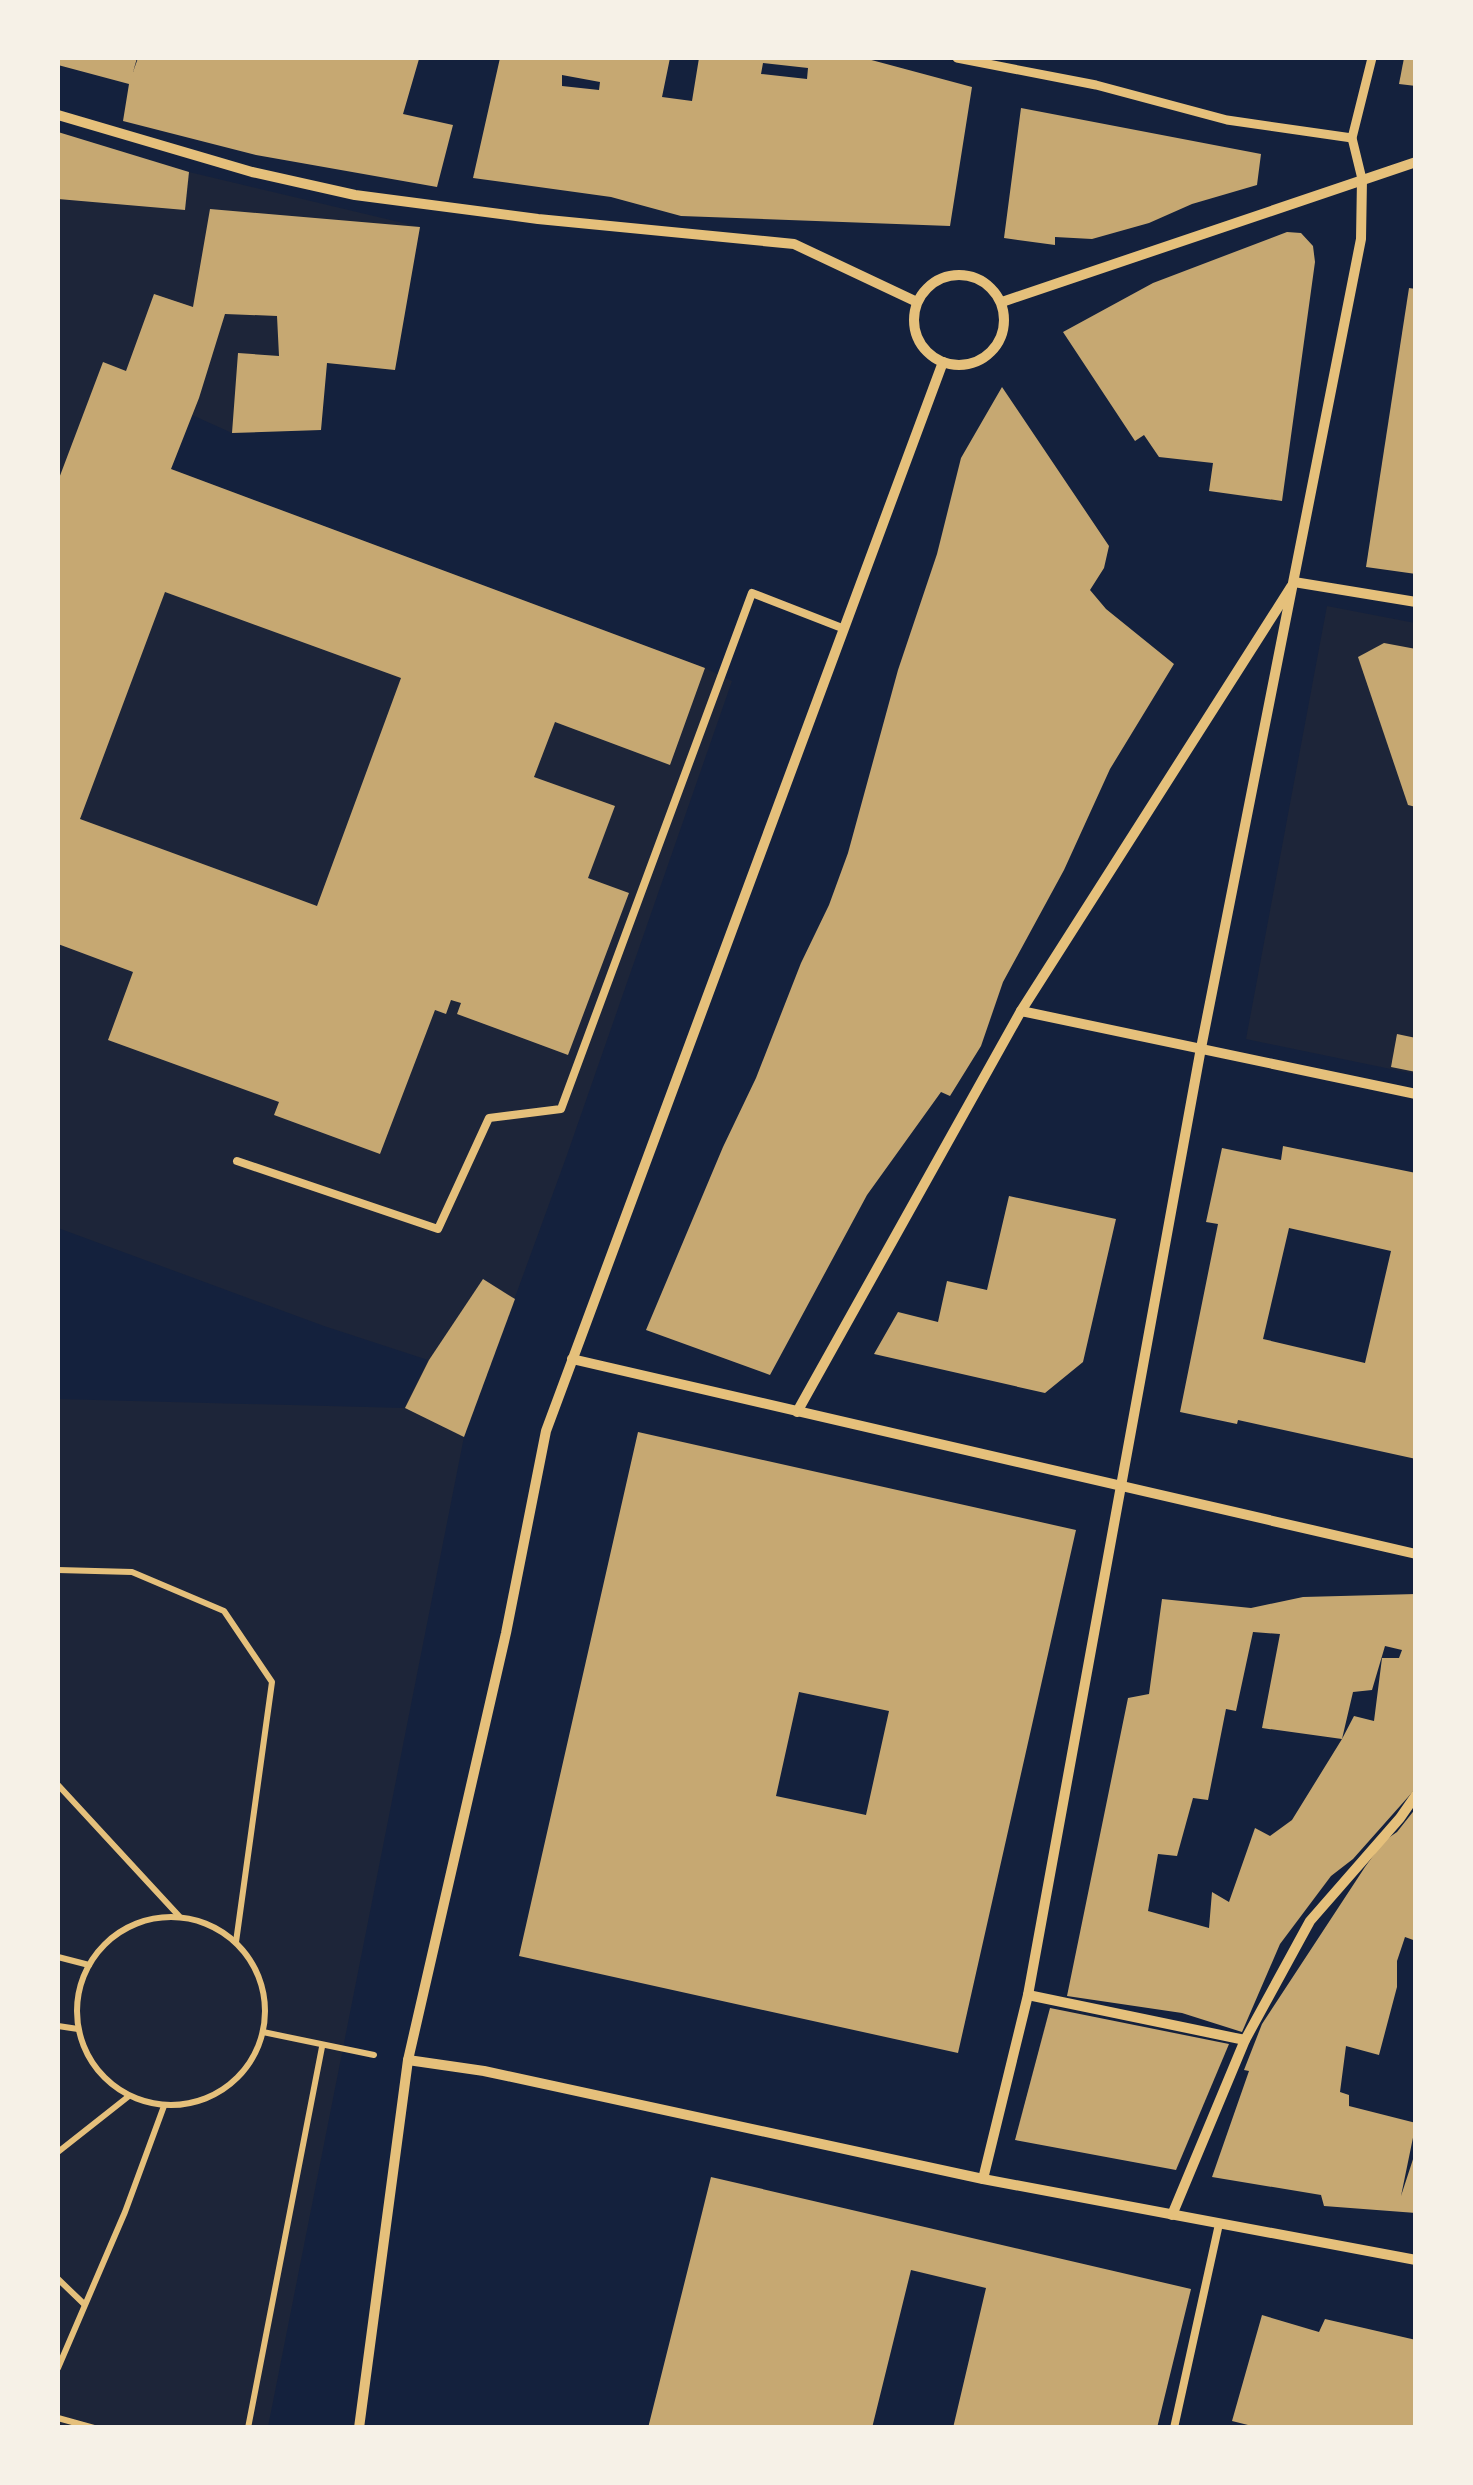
<svg xmlns="http://www.w3.org/2000/svg" width="1473" height="2485" viewBox="0 0 1473 2485" font-family="Inter,sans-serif">
<style>
.green{fill:#1d2539}
.building{fill:#c6a872;fill-rule:evenodd}
.lines{fill:none;stroke-linecap:round;stroke-linejoin:round}
.path{stroke:#e5c07b;stroke-width:6}
.service{stroke:#e5c07b;stroke-width:8}
.pedestrian{stroke:#e5c07b;stroke-width:9}
.minor{stroke:#e5c07b;stroke-width:10}
</style>
<rect width="100%" height="100%" fill="#14213d"/>
<g class="green">
<path d="M189 172 420 227 395 370 327 363 321 430 232 433 192 415 171 469 705 668 732 681 567 1155 464 1437 268 2427H58V1399L404 1408 428 1360 324 1326 58 1228V199L185 210Z"/>
<path d="M1327 606 1415 623V1074L1246 1039Z"/>
</g>
<g class="building">
<path d="M58 58H137L133 72 138 58 419 59 403 114 453 125 437 187 256 155 123 121 129 84 58 65Z"/>
<path d="M500 58H670L662 97 692 101 699 58H864L972 87 950 226 681 216 611 197 473 178ZM763 63 808 68 807 79 761 74ZM562 75 600 82 599 90 562 86Z"/>
<path d="M1404 58H1416V86L1399 84Z"/>
<path d="M1021 108 1261 154 1257 185 1192 204 1149 223 1092 239 1055 237V245L1004 238Z"/>
<path d="M58 132 189 172 185 210 58 199Z"/>
<path d="M210 209 420 227 395 370 327 363 321 430 232 433 238 353 279 356 277 316 225 314 199 398 171 469 705 668 670 765 555 722 534 777 615 806 588 878 629 893 568 1055 457 1014 461 1003 451 1000 446 1014 435 1010 380 1154 274 1115 279 1102 108 1040 133 972 58 944V481L103 362 126 371 154 294 193 307ZM165 592 401 678 317 906 80 819Z"/>
<path d="M1287 232 1301 233 1313 246 1315 262 1282 501 1209 491 1213 463 1159 457 1144 435 1135 441 1063 332 1153 283Z"/>
<path d="M1409 288 1416 289V574L1366 567Z"/>
<path d="M1002 387 1109 546 1104 568 1090 590 1106 609 1174 664 1110 769 1064 870 1003 982 981 1046 950 1096 941 1092 867 1195 770 1375 646 1330 723 1147 756 1078 801 963 829 905 848 853 898 670 937 554 961 458Z"/>
<path d="M1384 643 1416 649V807L1408 805 1358 657Z"/>
<path d="M1397 1034 1416 1038V1072L1391 1067Z"/>
<path d="M1283 1146 1416 1173V1459L1238 1420 1237 1424 1180 1412 1218 1224 1206 1222 1222 1148 1281 1160ZM1289 1228 1391 1251 1365 1363 1263 1339Z"/>
<path d="M1009 1196 1116 1219 1083 1362 1045 1393 874 1354 898 1312 938 1322 947 1281 987 1290Z"/>
<path d="M483 1279 515 1299 464 1437 405 1408 429 1360Z"/>
<path d="M638 1432 1076 1530 958 2053 519 1956ZM799 1692 889 1711 866 1815 776 1796Z"/>
<path d="M1416 1594V1788L1353 1859 1331 1876 1280 1944 1242 2032 1182 2013 1067 1996 1128 1698 1149 1694 1162 1599 1251 1608 1303 1597ZM1253 1632 1280 1634 1262 1728 1342 1739 1292 1820 1270 1836 1255 1828 1229 1902 1212 1892 1209 1928 1148 1911 1158 1854 1177 1856 1193 1798 1208 1800 1226 1709 1236 1711ZM1385 1646 1402 1650 1399 1658H1382L1374 1721 1354 1716 1342 1739 1353 1692 1372 1690Z"/>
<path d="M1416 1808V1941L1405 1937 1397 1961V1987L1379 2055 1346 2046 1340 2092 1349 2095V2106L1416 2123 1401 2196 1416 2150V2213L1324 2206 1321 2195 1212 2177 1249 2071 1244 2070 1262 2024 1365 1867 1384 1841 1397 1832Z"/>
<path d="M1050 2008 1229 2044 1176 2170 1015 2140Z"/>
<path d="M711 2177 1191 2289 1157 2428H953L986 2288 911 2270 872 2428H648Z"/>
<path d="M1262 2315 1319 2332 1325 2319 1416 2340V2428H1260L1232 2421Z"/>
</g>
<g class="lines">
<g class="path">
<path d="M58 1570 132 1572 224 1611 272 1682 236 1942"/>
<path d="M58 1785 179 1916"/>
<circle cx="171" cy="2011" r="94"/>
<path d="M58 1957 89 1965"/>
<path d="M58 2026 78 2029"/>
<path d="M263 2032 374 2055"/>
<path d="M58 2152 129 2096"/>
<path d="M58 2279 84 2304"/>
<path d="M58 2368 125 2212 164 2106"/>
<path d="M58 2418 94 2428"/>
<path d="M248 2428 322 2047"/>
</g>
<g class="service">
<path d="M237 1161 438 1229 489 1118 561 1109 752 593 842 628"/>
<path d="M1174 2428 1219 2224"/>
</g>
<g class="pedestrian">
<path d="M957 58 1096 85 1227 120 1352 138"/>
<path d="M1362 179 1352 138 1372 58"/>
</g>
<g class="minor">
<path d="M58 115 252 172 355 195 538 219 794 244 917 302"/>
<circle cx="959" cy="320" r="45"/>
<path d="M1002 302 1416 162"/>
<path d="M1294 582 1416 602"/>
<path d="M1021 1011 1416 1094"/>
<path d="M572 1359 1416 1554"/>
<path d="M797 1412 1021 1011 1291 587"/>
<path d="M1028 1995 1245 2040"/>
<path d="M408 2060 484 2071 983 2179 1416 2260"/>
<path d="M983 2179 1028 1995 1201 1048 1361 239 1362 179"/>
<path d="M1172 2215 1245 2040 1310 1921 1400 1818 1416 1795"/>
<path d="M359 2428 408 2060 506 1633 546 1431 943 362"/>
</g>
</g>
<rect width="1473" height="2485" fill="none" stroke="#f6f1e7" stroke-width="120"/>
</svg>
